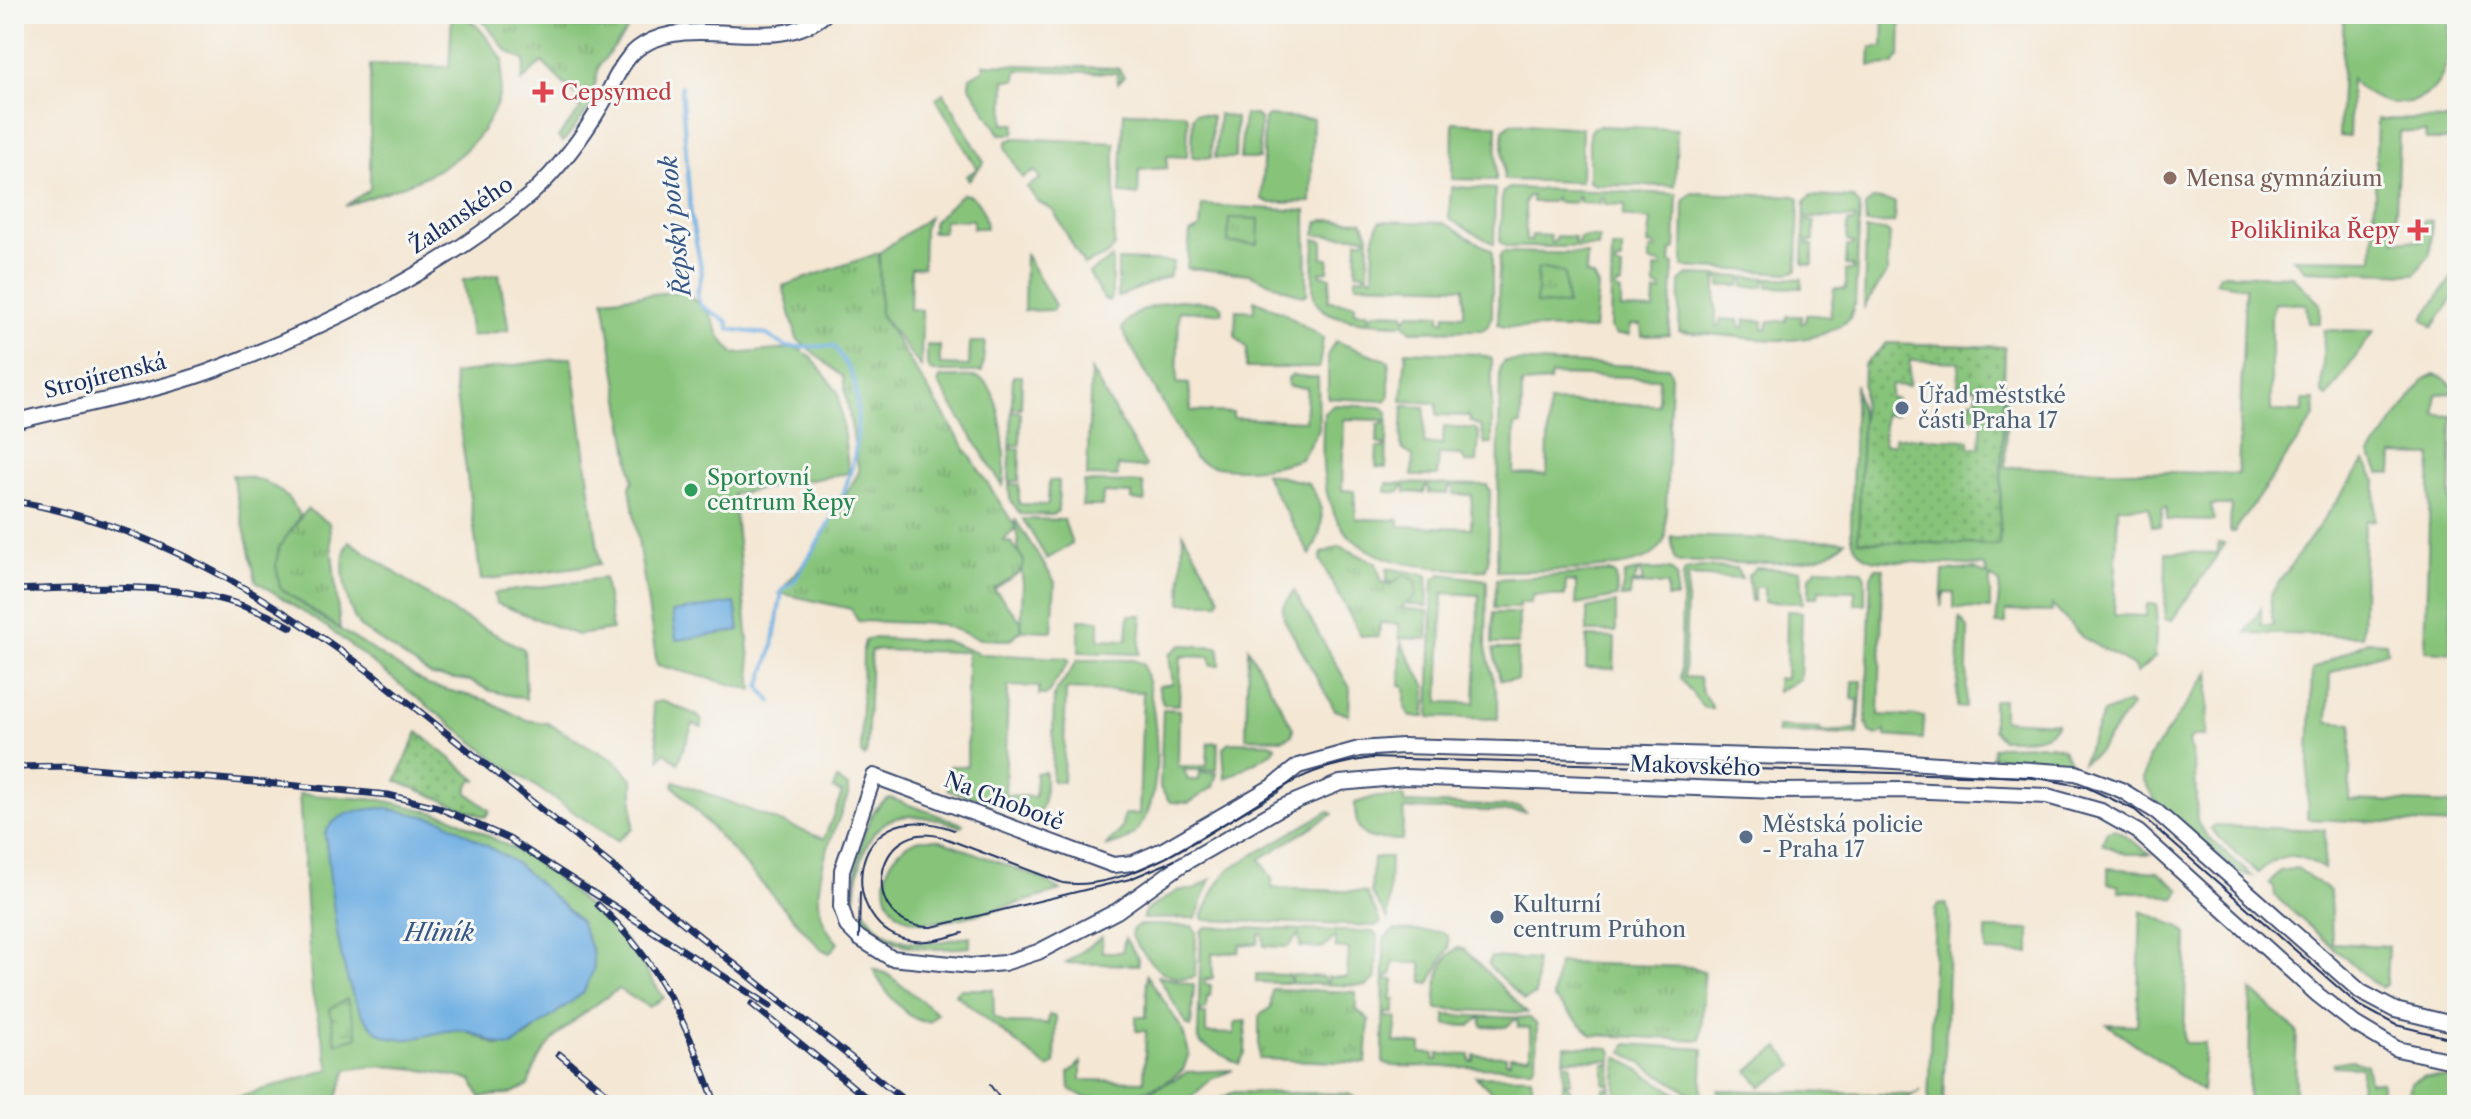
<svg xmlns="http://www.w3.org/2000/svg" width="2471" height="1119" viewBox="0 0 2471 1119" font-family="'Libre Caslon Text',serif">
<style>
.grass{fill:#87c47a;stroke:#517a6c;stroke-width:2;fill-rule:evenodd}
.wetland{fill:url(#wetland-marsh);stroke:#517a6c;stroke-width:2}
.park{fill:url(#park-tufts);stroke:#517a6c;stroke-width:2}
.garden{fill:url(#garden-dots);stroke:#517a6c;stroke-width:2;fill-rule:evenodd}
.water{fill:#6eafe2;stroke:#446fa0;stroke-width:2}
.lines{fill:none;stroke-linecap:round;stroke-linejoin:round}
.stream{stroke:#6eafe2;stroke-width:4}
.tertiary-casing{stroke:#3c4b70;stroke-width:18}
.tertiary{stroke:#fff;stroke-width:14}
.tram{stroke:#1b2f5e;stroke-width:2}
.rail-casing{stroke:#1b2f5e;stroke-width:7}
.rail{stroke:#f6f6f2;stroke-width:4;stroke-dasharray:12;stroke-linecap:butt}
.health-dot{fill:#e0444e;stroke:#f6f6f2;stroke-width:3}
.education-dot{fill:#8d6e63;stroke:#f6f6f2;stroke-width:3}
.service-dot{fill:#5c6f8a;stroke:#f6f6f2;stroke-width:3}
.leisure-dot{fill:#2e9e5b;stroke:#f6f6f2;stroke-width:3}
.labels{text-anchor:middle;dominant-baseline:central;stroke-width:6;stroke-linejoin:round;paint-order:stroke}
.health-label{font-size:22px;fill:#be3a42;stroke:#f6f6f2;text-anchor:start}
.education-label{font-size:22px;fill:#785e54;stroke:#f6f6f2;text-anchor:start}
.street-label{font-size:22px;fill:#1b2f5e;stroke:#f6f6f2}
.service-label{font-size:22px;fill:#4e5e75;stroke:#f6f6f2;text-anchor:start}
.leisure-label{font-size:22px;fill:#27864d;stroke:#f6f6f2;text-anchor:start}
.water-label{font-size:24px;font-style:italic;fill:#345586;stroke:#f6f6f2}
</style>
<defs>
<pattern id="wetland-marsh" width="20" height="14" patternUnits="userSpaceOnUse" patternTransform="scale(2)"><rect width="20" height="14" fill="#87c47a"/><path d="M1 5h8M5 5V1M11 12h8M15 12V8" fill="none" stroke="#6ea067"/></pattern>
<pattern id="park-tufts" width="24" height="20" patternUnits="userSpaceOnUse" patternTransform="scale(2)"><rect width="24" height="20" fill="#87c47a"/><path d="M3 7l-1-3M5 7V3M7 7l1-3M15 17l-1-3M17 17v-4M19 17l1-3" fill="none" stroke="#6ea067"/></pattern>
<pattern id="garden-dots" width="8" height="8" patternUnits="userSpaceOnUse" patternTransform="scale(2)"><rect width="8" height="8" fill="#87c47a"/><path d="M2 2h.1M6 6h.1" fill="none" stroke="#6ea067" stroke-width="1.8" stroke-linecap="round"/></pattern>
</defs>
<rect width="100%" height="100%" fill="#f6f6f2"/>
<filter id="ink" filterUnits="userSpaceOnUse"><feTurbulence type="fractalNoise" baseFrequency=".0125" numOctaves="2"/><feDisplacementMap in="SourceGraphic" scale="16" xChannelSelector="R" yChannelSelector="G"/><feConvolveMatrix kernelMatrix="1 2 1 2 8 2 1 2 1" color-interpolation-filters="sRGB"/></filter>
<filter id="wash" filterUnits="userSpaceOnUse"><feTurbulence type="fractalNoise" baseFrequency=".006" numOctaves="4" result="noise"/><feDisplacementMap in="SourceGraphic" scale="32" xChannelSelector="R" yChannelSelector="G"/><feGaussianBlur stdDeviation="1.8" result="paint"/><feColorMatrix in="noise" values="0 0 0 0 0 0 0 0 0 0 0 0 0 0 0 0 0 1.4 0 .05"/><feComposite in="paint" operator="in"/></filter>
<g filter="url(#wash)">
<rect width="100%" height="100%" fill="#f4e7d4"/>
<g class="grass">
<path d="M452 14C475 14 490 43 503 60 501 73 502 90 497 103 470 172 407 183 345 206L370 189V65L449 67Z"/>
<path d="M1884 14 1901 15 1900 56 1893 65 1870 66 1871 47H1883Z"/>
<path d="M2344 14H2449C2449 32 2451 54 2444 71 2428 114 2376 111 2351 79L2349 137 2339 136Z"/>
<path d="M984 64 1118 68 1124 77 1118 83 1117 73 1017 70 1016 80H1005L1004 124H1015L1014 134H1000L969 85 970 77 984 69Z"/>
<path d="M944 93 984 162 969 180 966 176 977 169 936 98Z"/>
<path d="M1124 112 1184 113 1188 117 1187 157 1167 156V168L1139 170 1138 195 1120 194Z"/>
<path d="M1196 113 1212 116 1211 158 1192 157 1193 117Z"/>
<path d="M1219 114 1236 118 1235 158H1215Z"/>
<path d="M1244 115H1256L1260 119 1259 159H1240Z"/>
<path d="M1268 116 1313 119 1311 202 1271 203 1262 199 1264 120Z"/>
<path d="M2377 119 2457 120V140H2426L2425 132H2399L2395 240 2422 241 2423 220 2432 221 2430 254 2415 274 2305 270 2293 258 2373 259Z"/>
<path d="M1453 122 1497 125 1496 180 1452 179Z"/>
<path d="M1512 123 1582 128 1581 182 1504 180 1503 130Z"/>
<path d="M1598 126 1677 129 1675 186 1596 185 1589 182V134L1592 128Z"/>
<path d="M1015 138 1115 143 1114 247 1109 254 1084 265 1053 210 1038 202 1027 187 1040 179 1035 171 1022 178 1005 147 1007 141Z"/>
<path d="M1451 187 1495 189 1494 244 1449 219Z"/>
<path d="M1509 188 1677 194 1675 250H1671L1670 263 1674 264 1669 335 1642 336 1641 325H1630V335H1616L1610 328 1612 248H1622V262H1616L1615 266 1622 268 1621 286H1616V290L1621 292V309L1654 310 1655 292H1661V288L1655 287V268H1661V264L1650 262V249H1656V246L1648 244 1651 220 1623 216 1625 205 1604 204V198H1600V204L1580 203V197H1577L1576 203 1556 202V197L1552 202H1532V196H1528L1525 203 1526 241H1531L1532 235 1550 236 1551 243 1555 242 1556 236 1575 237 1574 243H1578L1580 237H1599L1598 247H1507L1500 242 1502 193Z"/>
<path d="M1692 193 1795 196 1799 199 1797 270 1790 273 1683 267 1684 200Z"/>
<path d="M962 194C979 194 985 213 986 228H973V220H944L943 232H931L934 221Z"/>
<path d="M1811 196 1853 198 1860 206 1855 303 1850 318C1812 352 1754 338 1710 334 1699 333 1689 334 1679 331L1680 282 1688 275 1802 279V288L1768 287 1769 281 1765 280 1764 287H1744V280H1741L1740 286H1720V279H1716V328L1719 327 1721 319 1739 320 1740 328H1744L1745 320 1763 321V328L1767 329 1769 321H1786L1787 316H1801V323L1805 322 1806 314 1830 317 1834 289H1846V270H1853V266L1846 265 1847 246H1853L1854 243 1847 241 1848 222H1854L1855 218 1808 217V221H1814V241H1807V244L1813 245V265L1803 264 1805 202Z"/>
<path d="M1874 199 1895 202 1894 223 1866 224 1865 206Z"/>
<path d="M1202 205 1306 211 1307 294 1302 296 1249 274 1187 268 1190 233 1200 228Z"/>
<path d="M929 217 924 229 923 267 911 268 910 309 922 310 921 367 880 314 879 253Z"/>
<path d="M1324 220 1362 221 1369 235 1368 277H1373L1374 236 1380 221 1444 223 1492 251V316L1489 325 1482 330 1411 331 1404 324C1382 323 1319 324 1314 296 1311 279 1315 257 1315 239L1323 241V258L1329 259 1328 271 1320 272V275L1331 277 1328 301 1355 304V312H1368L1369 319 1374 312 1404 313 1405 320 1410 313 1440 314V320L1444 321 1446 314 1464 315V287L1356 284V277H1364L1365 273 1356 272 1357 240H1365L1366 236 1315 235 1318 222Z"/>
<path d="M1866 230H1886L1890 234 1887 273 1864 307Z"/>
<path d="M1507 252 1587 254 1586 274 1593 277 1598 287 1594 330 1504 327 1498 324 1499 260 1501 253Z"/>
<path d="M1025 254 1055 305 1053 310 1024 311Z"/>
<path d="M1112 258V296L1109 301 1104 299 1089 273Z"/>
<path d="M1118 260 1174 262 1169 276 1118 297Z"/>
<path d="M2457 270V293L2433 327 2423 319Z"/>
<path d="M499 274 509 330 471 336 463 280Z"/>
<path d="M2220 274 2292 276 2320 304V323H2308L2306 304 2275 303 2271 315V411L2303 412V400H2314L2315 416 2234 532H2230L2231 505H2211L2214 521 2167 520V508H2163L2160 527 2152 526 2149 507H2118L2114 615 2146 616 2147 604H2157L2155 657 2137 673 2133 666 2082 637 2052 605V612L2006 611V624H1996L2000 583 1990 577V609L1954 608V593H1944L1941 607 1943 571 1974 569 1988 575 1985 566 1875 560C1859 557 1852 546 1851 530L1855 384 1862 421 1859 541 1999 545 2004 385 2007 387 2005 467 2238 474 2245 287 2215 282Z"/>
<path d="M684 291 710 314 720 337 734 354 797 348 811 357 838 392 849 473 733 494 753 690 657 665 630 487 633 480 604 299Z"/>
<path d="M1180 300 1218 303 1222 307V313L1179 311 1177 383 1189 384 1191 411 1233 413V418L1305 421 1307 388 1288 386V378L1292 375 1318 378 1319 429 1301 459C1272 469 1221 476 1194 458L1122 330C1127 312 1163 302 1180 300Z"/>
<path d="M1254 300 1282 312 1323 338 1319 368H1246L1247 348 1235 336 1236 310 1254 311Z"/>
<path d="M2324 330 2374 331 2327 397 2322 393Z"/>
<path d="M1335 341 1389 361V397L1385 401 1328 398V354Z"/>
<path d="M970 342H985L982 372H932L927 365V345L940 346V365L969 366Z"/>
<path d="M1406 351 1478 354 1492 359V444H1485L1481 427 1470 421 1469 416 1437 415V403L1402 401Z"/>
<path d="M572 357 600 564 481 580 453 374Z"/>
<path d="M1505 361 1668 367 1671 373 1665 538C1661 547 1658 552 1649 557 1619 573 1534 570 1497 571L1500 367ZM1551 375 1659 378 1658 405 1549 402 1547 475 1514 474 1515 426 1521 425 1522 384 1550 382Z"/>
<path d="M1091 370 1146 466 1144 468 1118 466 1117 477 1087 476Z"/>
<path d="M2434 374 2443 377 2453 387V393L2436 394V415L2452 416 2449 562 2457 563V577H2452L2451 645 2455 653 2425 651 2431 456 2393 455 2392 474 2380 473 2370 455 2424 379Z"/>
<path d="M1013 376H1022L1021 408 1013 407V411L1021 412 1020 445H1012V448L1020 449 1019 481H1011L1010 484 1019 485V504L1048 505 1049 481H1059L1058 511 1052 515 1020 514 1010 499 1009 485Z"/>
<path d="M941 377C952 378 969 375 979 378 1003 387 1007 465 1003 486L938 383Z"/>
<path d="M1334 405 1381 407 1388 412 1386 468 1376 467 1377 448H1384V445L1377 443 1378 424H1384L1385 420 1344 419 1342 490 1354 491 1356 519 1399 520V526L1471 528 1472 495 1453 494V487H1449L1448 494 1429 493V487L1426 486 1424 493 1405 492V487L1402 486 1400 492H1386L1387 483 1487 485 1490 491 1488 563 1485 570C1469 571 1452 569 1435 567 1332 559 1317 506 1324 413Z"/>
<path d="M1403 406 1425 407 1424 444H1443L1444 426 1476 429 1479 435 1477 462 1466 463 1461 455 1439 454 1437 476H1412L1413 456 1403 450 1401 444Z"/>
<path d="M2365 461 2376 481 2375 520 2365 521 2362 636 2246 633 2261 608V625H2273L2270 595Z"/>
<path d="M1264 473 1308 483C1327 508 1325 528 1310 555Z"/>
<path d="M232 475C263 477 284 487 300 515 281 551 275 546 281 588L314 613 428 685 486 700 526 720 547 723 617 762 633 780V828L617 841 498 761 328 628 256 581Z"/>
<path d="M1084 482 1143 483 1145 502 1132 500V494L1103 493 1102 506H1082Z"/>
<path d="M1015 519 1055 582 1052 631 1021 630 1023 584Z"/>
<path d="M1023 519 1064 520 1072 544 1047 559Z"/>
<path d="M1183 533 1220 597 1218 603H1181Z"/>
<path d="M1671 536 1845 541C1824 574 1716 560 1679 562L1675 560Z"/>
<path d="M349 541 456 614 524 649 526 699 491 691 470 681 432 676 359 626C346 606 337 562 349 541Z"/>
<path d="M2218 543 2225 544 2172 620H2165L2166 552 2217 553Z"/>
<path d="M1701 567 1736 568 1742 579 1688 576 1684 677 1699 678 1701 689 1712 708H1704L1680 678 1683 576 1685 570Z"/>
<path d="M1387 568 1427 575 1428 606 1402 604 1408 602 1417 585 1413 578 1387 583Z"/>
<path d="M1756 568 1801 570 1803 603 1764 602V587H1754V601H1751L1748 575Z"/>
<path d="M1818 568 1861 570 1865 577V604H1855V591L1819 590 1818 597H1809L1810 576Z"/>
<path d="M1876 568H1883L1879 715 1924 717 1923 739 1886 736V731L1877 736 1870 733 1866 723 1871 576Z"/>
<path d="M1670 569 1677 576 1676 598H1667V585L1631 584 1630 596 1621 597 1625 574 1638 571 1634 582H1643L1640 570Z"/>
<path d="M1609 572 1616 574 1617 597 1576 605V582L1566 581 1565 596 1532 595 1531 603H1519V608H1494L1497 579Z"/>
<path d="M1441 574 1487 580 1486 648 1498 700V719L1429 717 1433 580ZM1443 593 1479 595 1475 703 1439 702Z"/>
<path d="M604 578 612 630 577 635 496 603 494 593Z"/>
<path d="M1294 591 1350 688 1349 715 1335 710 1284 619 1283 607Z"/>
<path d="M1616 603V632H1587V609Z"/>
<path d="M1787 611 1802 612 1800 679 1777 692V678L1786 679Z"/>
<path d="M1493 613H1519L1518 644H1492Z"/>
<path d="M1129 615H1142L1139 654 1079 652V619L1099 620V639L1127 640Z"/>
<path d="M1960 618 1968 628 1966 708 1957 707Z"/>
<path d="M1587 637 1615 638 1614 669 1586 668Z"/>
<path d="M871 638 946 641 980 654 1066 658 1069 661 1047 695H1039V687L1008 686 1005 795 1035 797 1036 773 1045 772C1044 787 1048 808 1034 816L948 790 949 766H967V652L871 650 867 750 865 757 861 753 863 649 865 641Z"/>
<path d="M2367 641 2386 642 2387 651 2330 673 2328 722 2352 723 2349 800 2457 804V825L2307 819 2312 670Z"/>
<path d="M1401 642 1426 687 1425 717H1411L1405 708V686L1400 685Z"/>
<path d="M1181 645 1219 647 1220 665H1211L1210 657 1181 656 1179 705 1163 704 1158 686 1173 684 1169 655Z"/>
<path d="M1248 648 1293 728 1292 735 1283 739 1246 738Z"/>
<path d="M1493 649H1518L1517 680H1500Z"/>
<path d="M1078 660H1133L1143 664C1157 708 1168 799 1134 834 1128 841 1114 844 1105 847L1120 831 1125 814H1139L1143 692 1066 689 1063 782 1052 781 1054 695Z"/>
<path d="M2210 671 2206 736H2192L2189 741 2195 772 2197 822 2207 836 2252 876 2238 873 2155 800 2143 779 2148 759Z"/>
<path d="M1853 681H1862L1858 735 1777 733V727L1820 729 1821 732 1857 730 1858 700 1852 699Z"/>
<path d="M1993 700H2003V720L2057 723C2047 743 2021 738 2001 739L1993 730Z"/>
<path d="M662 701 697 715 702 721V727L693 724 678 763 665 752 660 759 652 703Z"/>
<path d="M2129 703 2132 705 2099 751 2082 763 2103 713Z"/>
<path d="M1163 709 1179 710 1178 766H1207L1208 743 1218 742 1217 770H1184L1188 780H1199L1200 772 1217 773 1213 787 1189 803 1170 802 1160 788Z"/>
<path d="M1230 742 1270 743 1276 746 1273 752 1225 779 1223 748Z"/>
<path d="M2051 745 2062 748 2072 763 1992 757 1993 748 1998 746Z"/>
<path d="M837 779 848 787V795C832 840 797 902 838 943L830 953 821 949 673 785 675 781 824 839 842 793 833 789Z"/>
<path d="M299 794 382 800 450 816 539 862 625 940 664 998 649 1007 618 989C580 1016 541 1038 528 1086L509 1094 480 1097 472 1080C431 1071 389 1061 347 1070L334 1105H213L330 1069 312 993ZM325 834 569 912 580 921 548 1018 525 1038 498 1046 467 1031H437L343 964Z"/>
<path d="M1374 797H1404V803L1519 807 1525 812 1404 809 1402 840C1368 839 1355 842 1355 803Z"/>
<path d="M890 798 963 824 961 827C887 800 862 823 855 899 853 874 863 807 890 798Z"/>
<path d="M1329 811 1333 814 1260 859 1272 879V888L1366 892 1381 923 1375 926 1205 920 1202 917 1215 888 1229 869Z"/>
<path d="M2215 826 2325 830 2324 869C2297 852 2282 850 2258 873L2210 829Z"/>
<path d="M2115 829 2151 854H2126L2102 844 2107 831Z"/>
<path d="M920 839H938L1040 878 1061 891C1027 900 951 926 920 922 871 916 876 852 920 839Z"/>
<path d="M1379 857H1390L1388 919 1371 893 1373 859Z"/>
<path d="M2108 868 2158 872 2180 890 2175 899 2154 893 2119 891V886L2108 883Z"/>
<path d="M2297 868 2330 891 2332 943 2388 946 2386 985 2381 988 2372 982 2275 896 2274 887 2269 883 2280 871Z"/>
<path d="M1211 879 1196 918 1143 919 1145 911 1179 890H1194Z"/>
<path d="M1946 904 1950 914 1943 1105H1928L1935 910 1938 905Z"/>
<path d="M864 910C890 952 928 945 970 936V947C929 951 892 952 863 918Z"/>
<path d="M2141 911 2180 927 2187 934 2184 1039 2185 1043H2205L2202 1091 2107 1024 2137 1025Z"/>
<path d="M1139 925 1192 926 1196 931 1195 977C1163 985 1147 959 1131 936L1133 929Z"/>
<path d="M1206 927 1373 932 1377 935 1376 978 1366 986 1256 982V974L1288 975 1291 981 1292 975 1324 977V981L1328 982V977H1347L1349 949 1336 948 1335 936 1324 948 1300 947 1299 934 1288 947 1264 946 1263 934H1259L1258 943 1240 945 1239 952 1212 954 1213 978 1204 980 1205 984 1211 985 1210 997H1207L1206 1010H1201V1014H1206V1033L1234 1034 1235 1022 1246 1021 1245 1053 1239 1064 1201 1044 1198 1039 1201 931Z"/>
<path d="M1986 929 2030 930V953L1986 952Z"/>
<path d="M1394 930 1442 932 1448 937 1449 948 1430 983 1423 982 1421 963H1393L1392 975H1388L1387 979 1394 980 1391 999H1395L1394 1013H1386V1017L1397 1018 1394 1042 1421 1045V1053L1434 1054V1060H1438V1054L1470 1055V1061H1474V1055L1506 1056V1062H1510V1056H1530V1028L1518 1027 1517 1018 1506 1027 1482 1026 1481 1017 1470 1026 1446 1025 1445 1015 1530 1018 1537 1025 1536 1062 1532 1068 1393 1066 1383 1062 1384 939Z"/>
<path d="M1102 937V952H1122L1125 938 1138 958V965L1066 963Z"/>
<path d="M1458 948 1464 949 1527 1013 1437 1009C1434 990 1439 958 1458 948Z"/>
<path d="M1491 957 1536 960V995L1524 1000 1488 965Z"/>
<path d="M873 969 887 974 937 1013 931 1021C909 1027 881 986 873 969Z"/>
<path d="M1147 975 1182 1029 1189 1053 1183 1070 1163 1084 1134 1095 1086 1098 1070 1089 1069 1073 1081 1062V1080L1144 1081 1146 1031H1136V1017H1146Z"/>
<path d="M1158 976 1194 985 1191 1027 1187 1025Z"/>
<path d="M959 989H993L994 1016 1006 1023 1048 1024 1049 1015 1056 1017 1055 1064 1048 1068 955 994Z"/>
<path d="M2251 990 2297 1031 2294 1105 2218 1102H2248Z"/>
<path d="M1626 1044 1703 1049 1701 1100 1623 1052Z"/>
<path d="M1565 1046 1610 1048 1612 1053 1610 1105H1603L1604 1088H1609L1610 1084H1604V1064H1610L1611 1060 1565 1059V1063L1571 1064 1570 1083H1564L1570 1088V1105H1562Z"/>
<path d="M1617 1058H1620L1694 1105H1615Z"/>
<path d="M2351 1060 2366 1064 2369 1081 2382 1082 2381 1105H2360L2361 1067 2333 1066V1063Z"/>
<path d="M1233 1070 1211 1079 1183 1105H1095L1090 1101 1144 1095 1188 1072Z"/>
<path d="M1475 1076 1531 1077 1533 1091 1526 1105H1505Z"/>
<path d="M2424 1076 2457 1078V1105H2407L2411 1083Z"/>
<path d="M1718 1090 1912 1095 1921 1090 1896 1105H1719Z"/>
<path d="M1234 1092 1348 1094 1354 1097 1356 1105 1226 1102V1105H1206Z"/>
</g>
<path class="wetland" d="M347 999 358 1037 336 1043 330 1009Z"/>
<g class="park">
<path d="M477 14H563L569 26 609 29 617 25 627 31 599 66 590 107 563 142 558 137 581 109 574 103 578 98 542 62 522 81 525 61 507 51Z"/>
<path d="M1229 218 1259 219 1258 244 1228 243Z"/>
<path d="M879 253 880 314 1016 528 1003 541 1012 543 1024 561 1020 572 994 589 1021 621V630L1010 640 980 639 940 624 858 621 851 609 779 593 809 557 859 472 843 377 797 339 783 286Z"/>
<path d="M1538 268 1564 273 1567 305 1536 304Z"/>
<path d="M307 509 329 523 340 629 280 588 276 565 279 547Z"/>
<path d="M1340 546 1376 563 1382 582 1390 585 1403 575 1416 581V597L1400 608 1428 611 1427 639 1399 638V624L1380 623 1379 637 1361 636 1320 560 1322 553Z"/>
<path d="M1558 963 1693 967 1704 972 1701 1040 1592 1035 1553 998Z"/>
<path d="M1272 989 1356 992V1009L1369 1020 1366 1063 1259 1059V1016L1271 1007Z"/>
<path d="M1779 1047 1794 1066 1761 1087 1748 1071Z"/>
</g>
<g class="garden">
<path d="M1887 343 2005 347 1999 545 1858 541 1864 365ZM1910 360 1959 362 1958 387 1977 388 1976 400H1970V417L1982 418 1980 447H1969V440C1946 439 1918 438 1895 437L1894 444H1884V415H1896V398H1890L1891 385 1909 386Z"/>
<path d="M418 732 478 781 473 780 468 786V793L490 811 485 817 396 781Z"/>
</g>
<g class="water">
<path d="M735 603 739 631 676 640 672 612Z"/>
<path d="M384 808 443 820 516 863 580 921 592 951 594 969 583 993 512 1046C494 1046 484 1035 466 1031 438 1026 415 1046 388 1037 336 1020 332 882 325 834 335 811 361 810 384 808Z"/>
</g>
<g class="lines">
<path class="stream" d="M681 86 691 216 702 273 697 294 700 305 728 322 729 329 765 334 787 347 834 346C840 356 853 372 855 384 867 469 837 512 794 581L782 590 773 646 760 687 771 702"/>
</g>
</g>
<g filter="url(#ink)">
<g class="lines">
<g class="tertiary-casing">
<g id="tertiary">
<path d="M14 422C78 405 146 394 208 372 314 333 446 268 531 194 558 170 584 135 602 104 614 84 622 57 643 45 696 12 776 57 825 14"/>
<path d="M2457 1025 2395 1010 2361 992 2157 812 2121 790 2076 773 1863 759 1402 746 1359 749 1298 766 1273 786 1163 850 1133 863 1113 865 874 776 842 870 841 907 847 926 859 938 891 958 971 966 1004 963 1038 952 1117 911 1181 865 1282 807 1340 783 1405 777 1776 791 1905 790 2047 796 2101 811 2138 832 2318 995 2355 1024 2397 1049 2457 1062"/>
</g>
</g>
<use href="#tertiary" class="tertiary"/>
<g class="tram">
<path d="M954 830C842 789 835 932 914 941 931 943 948 937 963 933"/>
<path d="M1175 860 1130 879 932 927C856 929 872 817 942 837L1063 883C1138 894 1236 811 1300 778 1322 767 1346 762 1371 758L2032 777 2086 787 2135 810 2357 1004 2396 1025 2457 1040"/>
<path d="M859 938 860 892"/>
<path d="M990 1085 1005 1105"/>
</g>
<g class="rail-casing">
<g id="rail">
<path d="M14 501C150 524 265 594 374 675L910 1105"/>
<path d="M14 590C111 587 203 578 291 627"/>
<path d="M14 767 70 766 298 786 388 795 437 807 509 839 770 1006"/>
<path d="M598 905C659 960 689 1029 716 1105"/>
<path d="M752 1004 875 1105"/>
<path d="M559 1054 621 1105"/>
</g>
</g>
<use href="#rail" class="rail"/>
</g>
</g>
<g class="health-dot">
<path d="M539 80h8v8h8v8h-8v8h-8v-8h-8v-8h8z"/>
<path d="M2414 218h8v8h8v8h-8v8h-8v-8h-8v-8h8z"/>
</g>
<circle class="education-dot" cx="2170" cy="178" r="8"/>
<g class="service-dot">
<circle cx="1902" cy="408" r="8"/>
<circle cx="1746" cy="837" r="8"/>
<circle cx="1497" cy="917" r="8"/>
</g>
<circle class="leisure-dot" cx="691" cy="490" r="8"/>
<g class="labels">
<g class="health-label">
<text x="561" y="92">Cepsymed</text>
<text x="2400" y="230" text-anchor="end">Poliklinika Řepy</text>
</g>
<g class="education-label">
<text x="2186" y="178">Mensa gymnázium</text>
</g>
<g class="street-label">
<text transform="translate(461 215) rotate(-34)">Žalanského</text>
<text transform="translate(105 376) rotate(-14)">Strojírenská</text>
<text transform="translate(1695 766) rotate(2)">Makovského</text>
<text transform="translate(1004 801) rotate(21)">Na Chobotě</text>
</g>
<g class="service-label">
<text x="1918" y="395">Úřad měststké<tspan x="1918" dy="25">části Praha 17</tspan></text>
<text x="1762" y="824">Městská policie<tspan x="1762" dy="25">- Praha 17</tspan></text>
<text x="1513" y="904">Kulturní<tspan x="1513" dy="25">centrum Průhon</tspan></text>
</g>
<g class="leisure-label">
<text x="707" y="477">Sportovní<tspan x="707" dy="25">centrum Řepy</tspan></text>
</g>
<g class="water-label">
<text transform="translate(675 226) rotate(-96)">Řepský potok</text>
<text x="439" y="932">Hliník</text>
</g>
</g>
<rect width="2471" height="1119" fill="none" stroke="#f6f6f2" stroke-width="48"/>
</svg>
